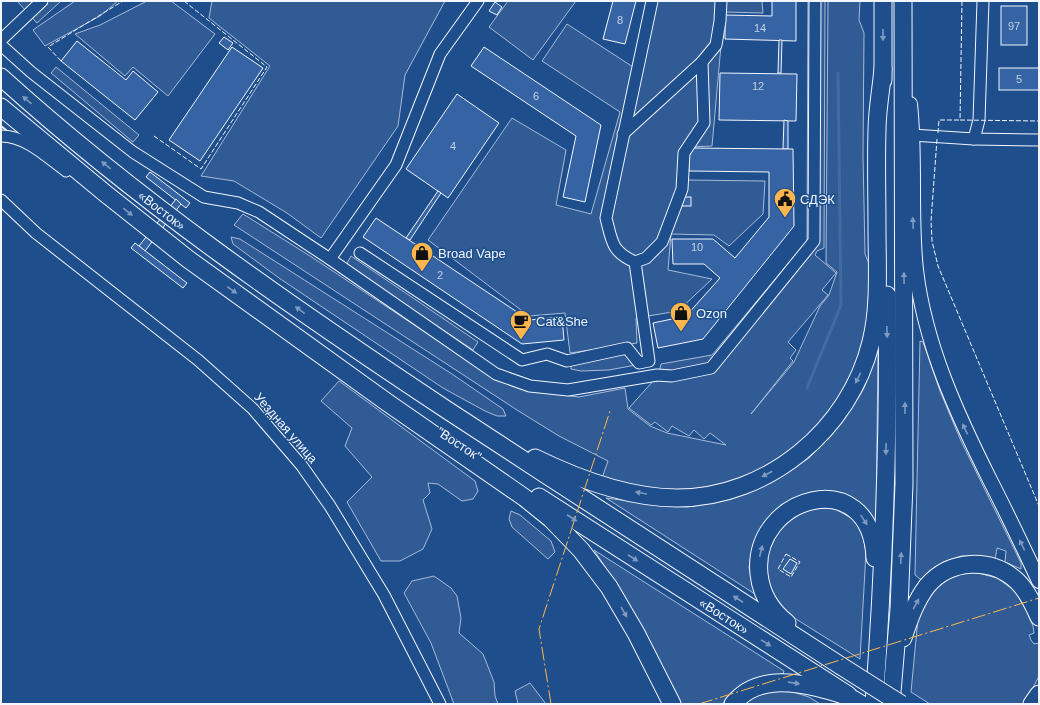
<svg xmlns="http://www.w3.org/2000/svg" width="1040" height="705" viewBox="0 0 1040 705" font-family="Helvetica,sans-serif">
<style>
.built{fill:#305b95;stroke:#a8bbd7}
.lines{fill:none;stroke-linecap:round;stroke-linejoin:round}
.stream{stroke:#446ba0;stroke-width:3}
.building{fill:#3563a3;stroke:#f2f6ff}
.minor-casing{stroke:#f2f6ff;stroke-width:13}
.major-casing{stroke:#f2f6ff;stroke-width:16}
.highway-casing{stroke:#f2f6ff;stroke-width:19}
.minor{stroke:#1f4e8c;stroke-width:11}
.major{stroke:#1f4e8c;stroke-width:14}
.highway{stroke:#1f4e8c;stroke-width:17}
.highway-bridge-casing{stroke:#f2f6ff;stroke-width:19;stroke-linecap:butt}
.highway-bridge{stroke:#1f4e8c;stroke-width:17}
.fence{stroke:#f2f6ff;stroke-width:1;stroke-dasharray:5 2;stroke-linecap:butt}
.wall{stroke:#f2f6ff;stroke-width:2}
.power{stroke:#ffb74d;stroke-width:1;stroke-dasharray:14 3 2 3;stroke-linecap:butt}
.oneway{fill:#7e9ac0}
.labels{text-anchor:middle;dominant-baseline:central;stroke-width:3;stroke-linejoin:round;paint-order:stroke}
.number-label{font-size:11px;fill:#c3d1e8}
.poi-label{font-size:13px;fill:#f2f6ff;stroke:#1f4e8c;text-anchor:start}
.street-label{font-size:13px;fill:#f2f6ff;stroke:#1f4e8c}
</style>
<rect width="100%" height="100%" fill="#1f4e8c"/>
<g class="built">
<path d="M17 1H61L37 23Z"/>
<path d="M75 1H118L100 16 45 46 33 30Z"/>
<path d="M147 1H171L215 34 168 96 133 67 125 76 75 34 100 25Z"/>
<path d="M212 1H445L405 75 398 126 321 238 287 213 234 181 201 176 270 66 209 18Z"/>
<path d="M508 1H576L533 60 489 27Z"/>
<path d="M647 1H762L763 13 724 12 712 146 689 147 687 180 765 181 763 214 729 246 714 235 671 234 668 270 712 279 678 311 636 318 637 343 570 353 565 313 529 316 428 240 512 118 566 150 556 205 591 214 620 112 542 61 567 24 633 67Z"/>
<path d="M808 1H825L824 248 817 251 815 255 836 273 822 290 828 295 788 342 796 350 790 358 793 361 751 414 794 362 820 306 829 295 837 272 826 263 828 1H860L859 20 864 33 863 155 865 254 870 266 867 322 858 360 839 397 816 427 790 452 758 471 722 486 685 492 635 486 602 478 608 461 559 436 517 410 234 225 243 214 310 256 496 379 537 392 579 397 625 388 628 409 650 426 667 433 726 445 710 433 704 439 694 430 689 436 672 426 668 432 655 422 651 425 629 408 654 380 657 382 661 364 712 355 807 241Z"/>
<path d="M56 67 139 135 133 142 51 73Z"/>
<path d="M231 237 240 239 452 374 503 409 506 416H497L485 411 443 388 279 278 233 244Z"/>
<path d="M351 256 478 342 473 350 346 265Z"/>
<path d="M920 341 923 342 940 391 961 441 1021 563V569L1005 562 1006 551 997 548 995 560 977 556H961L943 562 923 579H920L915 575Z"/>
<path d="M878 351 876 525 863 506 844 494 833 492H813L792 499 780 506 769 517 760 530 754 542 749 567 755 594 606 498 658 505 687 507 731 499 772 482 809 458 828 439 844 420 864 388Z"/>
<path d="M623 352 636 365 609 370 581 371 571 369V365Z"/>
<path d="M339 381 475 481 478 491 473 499 462 501 438 484 428 483 430 493 423 500 432 529 423 549 400 561H381L347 502 372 477 345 446 352 428 321 401Z"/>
<path d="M833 508 853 519 862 531 866 552 860 659 788 614 774 596 767 578 768 553 778 532 790 520 809 509Z"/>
<path d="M511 511 520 515 551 541 555 552 548 559 512 527 509 519Z"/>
<path d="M594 550 784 671 783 674 765 676 747 683 734 691 722 704H680L611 576Z"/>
<path d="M974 572 997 578 1015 591 1026 610 1033 626 1034 633 1029 635 1031 640 1034 644 1039 643V676L1031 692 1022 704H930L911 692 918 618 930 595 945 580 959 574Z"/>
<path d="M434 576 451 588 457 596 461 618 459 633 483 654 494 682 495 696 498 704H454L431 643 404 593 412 581Z"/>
<path d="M530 683 546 704H518L515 691Z"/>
<path d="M771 691 793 692 809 697 820 704H744L755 696Z"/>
</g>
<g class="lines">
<path class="stream" d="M807 388 841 305 838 73"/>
</g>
<g class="building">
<path d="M613 1H636L625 44 603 39Z"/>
<path d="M772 1H796V41L725 39V15L772 16Z"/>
<path d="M495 2 502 7 497 15 489 11Z"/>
<rect x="1001" y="6" width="26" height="39"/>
<path d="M224 37 233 43 228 50 219 43Z"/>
<path d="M779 40H782L781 73H778Z"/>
<path d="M77 41 126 80 133 71 158 92 135 120 61 61Z"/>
<path d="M232 47 263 68 200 161 169 140Z"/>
<path d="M484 47 601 125 585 202 563 197 576 136 471 66Z"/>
<rect x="999" y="68" width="40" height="22"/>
<path d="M720 73 797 74 796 121 719 120Z"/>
<path d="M457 94 499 123 448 198 406 169Z"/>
<path d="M784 120 788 121V149H783Z"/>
<path d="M689 148 793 149 794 226 703 339 658 348 653 323 686 316 720 278 704 264H673L672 239H713L735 258 769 217V172L689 171Z"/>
<path d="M150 172 190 203 186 208 146 177Z"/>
<path d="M438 191 441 193 410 240 406 238Z"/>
<rect x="682" y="197" width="9" height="9"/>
<path d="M176 199 181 204 145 251 139 246Z"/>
<path d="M376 218 529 320 562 317 564 340 522 344 363 237Z"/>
<path d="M135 243 187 283 183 288 131 248Z"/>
<path d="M790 559 797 563 791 574 783 569Z"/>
</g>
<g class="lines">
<g class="minor-casing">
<g id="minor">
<path d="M652 1 606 218C612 242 612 252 635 262L646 258 662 242 682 189 684 153 704 123 702 62 716 45 720 21 721 1"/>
<path d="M1 40 42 1"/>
<path d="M1 45 31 72 133 152 204 197 238 203 259 212 330 259 496 374 530 386 568 390 657 375 672 376 711 368 814 241 815 1"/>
<path d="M623 134 702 62"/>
<path d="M1 136C26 136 47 157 66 171"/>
<path d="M974 139 979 120 983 1"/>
<path d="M908 140 912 135 974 139 1039 140"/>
<path d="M1 200 36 233 198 360 253 409 302 466 330 506 384 595 440 704"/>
<path d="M360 253 522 360 547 354 567 361 627 348 639 363 649 361 635 262"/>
<path d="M330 259 396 165 440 54 478 1"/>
</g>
</g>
<g class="major-casing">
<path id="major" d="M910 104C916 159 910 215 916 270 925 345 957 414 990 480 1007 513 1023 547 1039 581"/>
</g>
<g class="highway-casing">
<g id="highway">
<path id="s1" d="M1 77C138 201 293 308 447 410 578 496 710 581 841 666"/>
<path d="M883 80V1"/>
<path d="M1 107 106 194 188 259 388 403 525 498 551 519 581 550 609 587 636 633 672 704"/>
<path d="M535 458C578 479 629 498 677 498 768 498 850 429 871 342 880 306 877 266 877 228 877 196 876 163 877 131 877 111 881 90 883 69"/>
<path id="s2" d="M539 497 848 695"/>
<path d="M787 623C772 611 761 594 759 574 751 496 871 462 875 558"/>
<path d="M903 638C909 620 915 602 927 586 950 559 991 557 1017 581 1027 591 1033 604 1039 617"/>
<path d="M733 704C755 677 789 681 819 688 834 692 848 695 861 704"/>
<path d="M874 704C884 568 889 431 887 295"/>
<path d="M891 704 899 609 904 484 903 1"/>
<path d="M1032 704 1039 694"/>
</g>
</g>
<use href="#minor" class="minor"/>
<use href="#major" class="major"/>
<use href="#highway" class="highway"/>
<g class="highway-bridge-casing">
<path id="highway-bridge" d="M841 666 901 704"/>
</g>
<use href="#highway-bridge" class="highway-bridge"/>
<g class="fence">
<path d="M962 1 960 120 1039 121"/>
<path d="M61 61 48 47 123 1"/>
<path d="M938 133 939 120H960"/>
<path d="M154 136 201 169 267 67 184 1"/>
<path d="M937 139 931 221 932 241 938 266 1039 506"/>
<path d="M786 554 800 562 791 577 778 569Z"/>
</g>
<path class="wall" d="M1 126 6 130"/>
<g class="power">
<path d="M551 704 539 629 610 411"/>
<path d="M699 704 1039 598"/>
</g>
</g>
<defs><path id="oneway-solid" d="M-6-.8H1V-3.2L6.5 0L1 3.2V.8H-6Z"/></defs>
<g class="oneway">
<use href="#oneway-solid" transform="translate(883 35) rotate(90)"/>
<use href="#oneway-solid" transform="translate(27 100) rotate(-139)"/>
<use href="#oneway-solid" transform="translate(106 165) rotate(-141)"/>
<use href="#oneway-solid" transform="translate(128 212) rotate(39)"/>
<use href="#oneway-solid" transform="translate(913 223) rotate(-92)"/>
<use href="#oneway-solid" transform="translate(904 278) rotate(-91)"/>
<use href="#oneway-solid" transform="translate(232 290) rotate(35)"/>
<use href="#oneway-solid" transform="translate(300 310) rotate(-144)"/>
<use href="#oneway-solid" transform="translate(887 332) rotate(89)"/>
<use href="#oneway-solid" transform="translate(858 378) rotate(116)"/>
<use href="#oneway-solid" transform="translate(905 408) rotate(-90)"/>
<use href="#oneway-solid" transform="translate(965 429) rotate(-115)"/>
<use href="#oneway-solid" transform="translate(886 449) rotate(91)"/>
<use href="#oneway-solid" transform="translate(767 474) rotate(152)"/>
<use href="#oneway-solid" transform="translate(641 493) rotate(-170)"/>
<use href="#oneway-solid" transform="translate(572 518) rotate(33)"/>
<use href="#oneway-solid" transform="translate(864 520) rotate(57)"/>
<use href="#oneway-solid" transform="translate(1022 545) rotate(-116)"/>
<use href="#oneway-solid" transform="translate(761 551) rotate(-76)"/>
<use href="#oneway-solid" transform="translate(633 558) rotate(33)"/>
<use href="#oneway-solid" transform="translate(901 558) rotate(-87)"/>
<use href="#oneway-solid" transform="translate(738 599) rotate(-147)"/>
<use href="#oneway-solid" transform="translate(916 604) rotate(-61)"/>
<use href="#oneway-solid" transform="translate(624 612) rotate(60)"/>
<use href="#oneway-solid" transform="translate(766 643) rotate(33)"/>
<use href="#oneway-solid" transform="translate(794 683) rotate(8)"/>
</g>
<defs>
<g id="civic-pin" transform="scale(1.15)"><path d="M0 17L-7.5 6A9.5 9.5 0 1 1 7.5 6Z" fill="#ffb74d" stroke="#1f4e8c"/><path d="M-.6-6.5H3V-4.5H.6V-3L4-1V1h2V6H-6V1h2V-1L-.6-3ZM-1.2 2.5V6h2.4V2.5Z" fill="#111"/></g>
<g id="shop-pin" transform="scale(1.15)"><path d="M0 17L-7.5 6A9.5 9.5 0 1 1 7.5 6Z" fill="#ffb74d" stroke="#1f4e8c"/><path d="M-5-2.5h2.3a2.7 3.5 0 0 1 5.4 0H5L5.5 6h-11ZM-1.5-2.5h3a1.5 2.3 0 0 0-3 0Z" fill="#111"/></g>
<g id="cafe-pin" transform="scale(1.15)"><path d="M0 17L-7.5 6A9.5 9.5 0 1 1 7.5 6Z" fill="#ffb74d" stroke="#1f4e8c"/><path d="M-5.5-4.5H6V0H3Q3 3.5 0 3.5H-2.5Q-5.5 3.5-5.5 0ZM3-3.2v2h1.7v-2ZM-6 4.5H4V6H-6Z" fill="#111"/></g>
</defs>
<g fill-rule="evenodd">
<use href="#civic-pin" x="785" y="199"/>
<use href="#shop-pin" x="422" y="253"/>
<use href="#shop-pin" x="681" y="313"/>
<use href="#cafe-pin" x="521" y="321"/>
</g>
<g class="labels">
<g class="number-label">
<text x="620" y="20">8</text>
<text x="1014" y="26">97</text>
<text x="760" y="28">14</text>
<text x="1019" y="79">5</text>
<text x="758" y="86">12</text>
<text x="536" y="96">6</text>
<text x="453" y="146">4</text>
<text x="697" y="247">10</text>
<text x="440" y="275">2</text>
</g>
<g class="poi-label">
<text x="800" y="199">СДЭК</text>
<text x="438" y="253">Broad Vape</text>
<text x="696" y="313">Ozon</text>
<text x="536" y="321">Cat&amp;She</text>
</g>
<g class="street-label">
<text stroke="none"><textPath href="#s1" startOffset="209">«Восток»</textPath></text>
<text transform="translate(286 428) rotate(49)">Уездная улица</text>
<text transform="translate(459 444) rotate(33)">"Восток"</text>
<text stroke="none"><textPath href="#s2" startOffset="220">«Восток»</textPath></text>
</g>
</g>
<rect width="1040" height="705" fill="none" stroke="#f2f6ff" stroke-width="4"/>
</svg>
